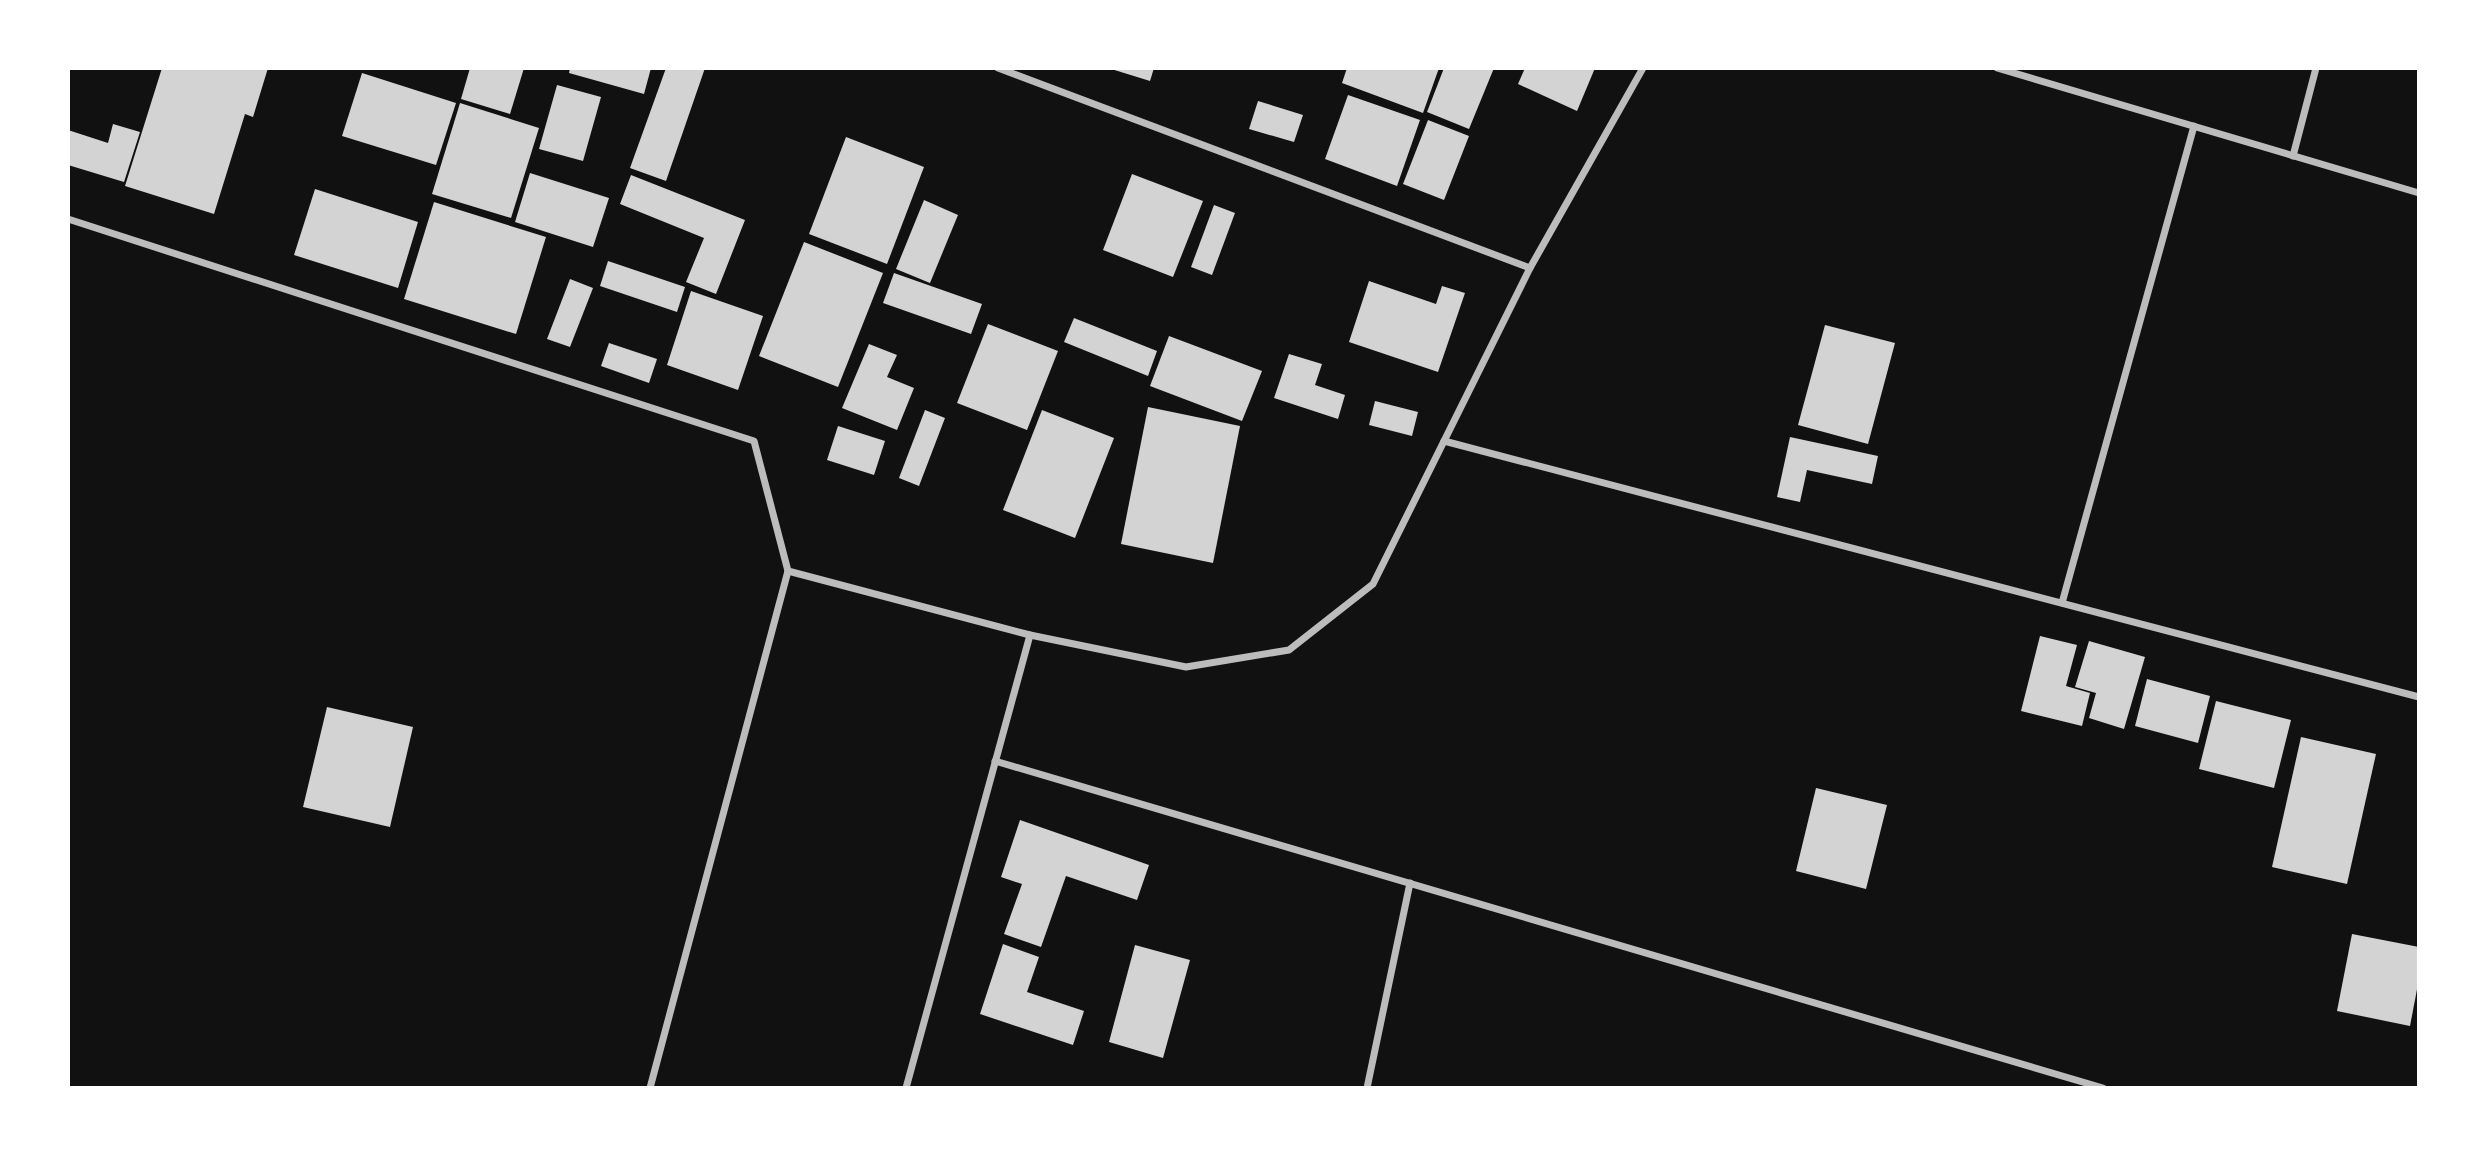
<svg xmlns="http://www.w3.org/2000/svg" width="2487" height="1156" viewBox="0 0 2487 1156" font-family="Literata,serif">
<style>
.building{fill:#d3d3d3}
.lines{fill:none;stroke-linecap:round;stroke-linejoin:round}
.minor{stroke:#bcbcbc;stroke-width:7}
</style>
<rect width="100%" height="100%" fill="#111"/>
<g class="building">
<path d="M162 68H268L253 117 245 114 214 214 125 186Z"/>
<path d="M470 68H524L510 114 461 99Z"/>
<path d="M570 68H651L644 94 569 73Z"/>
<path d="M666 68H705L666 181 630 168Z"/>
<path d="M1108 68H1154L1150 81Z"/>
<path d="M1347 68H1439L1423 113 1342 83Z"/>
<path d="M1444 68H1494L1469 129 1427 112Z"/>
<path d="M1525 68H1595L1577 111 1518 84Z"/>
<path d="M362 73 456 103 436 165 342 136Z"/>
<path d="M557 85 601 97 583 161 539 149Z"/>
<path d="M1348 95 1420 120 1397 186 1325 159Z"/>
<path d="M1258 101 1303 115 1294 142 1249 129Z"/>
<path d="M460 103 539 128 511 218 432 194Z"/>
<path d="M1428 120 1469 136 1444 200 1403 184Z"/>
<path d="M113 124 140 132 124 182 68 165V130L108 143Z"/>
<path d="M846 137 924 167 887 264 809 234Z"/>
<path d="M530 173 609 198 593 247 515 222Z"/>
<path d="M1132 174 1203 201 1173 277 1103 250Z"/>
<path d="M631 175 745 220 716 294 686 282 704 238 620 204Z"/>
<path d="M315 189 418 222 398 288 294 255Z"/>
<path d="M924 200 958 215 930 283 896 269Z"/>
<path d="M434 202 546 237 516 334 404 299Z"/>
<path d="M1214 205 1235 213 1212 275 1191 267Z"/>
<path d="M804 242 883 273 838 387 759 356Z"/>
<path d="M608 261 685 287 677 312 600 286Z"/>
<path d="M894 273 982 304 971 334 883 303Z"/>
<path d="M570 279 593 288 570 347 547 339Z"/>
<path d="M1369 281 1436 304 1442 286 1465 293 1438 372 1349 342Z"/>
<path d="M691 291 763 316 738 390 667 365Z"/>
<path d="M1074 318 1157 351 1148 376 1064 342Z"/>
<path d="M988 324 1058 351 1027 430 957 403Z"/>
<path d="M1825 325 1895 343 1868 444 1798 425Z"/>
<path d="M1169 336 1262 371 1242 421 1150 386Z"/>
<path d="M609 343 657 359 649 383 601 366Z"/>
<path d="M869 344 897 355 887 377 914 388 897 430 842 408Z"/>
<path d="M1289 354 1322 364 1315 385 1345 395 1338 419 1274 398Z"/>
<path d="M1375 401 1418 412 1412 436 1369 425Z"/>
<path d="M1148 407 1240 426 1213 563 1121 544Z"/>
<path d="M925 410 945 418 919 486 899 478Z"/>
<path d="M1042 410 1114 438 1075 538 1003 510Z"/>
<path d="M838 426 885 441 874 475 827 460Z"/>
<path d="M1790 437 1878 456 1872 484 1807 470 1800 502 1777 497Z"/>
<path d="M2040 636 2077 645 2066 686 2090 693 2082 726 2021 711Z"/>
<path d="M2089 641 2145 657 2124 729 2089 718 2096 693 2075 687Z"/>
<path d="M2147 679 2210 696 2198 743 2135 726Z"/>
<path d="M2216 701 2291 720 2274 788 2199 769Z"/>
<path d="M327 707 413 727 390 827 303 807Z"/>
<path d="M2301 737 2376 754 2347 884 2272 867Z"/>
<path d="M1816 788 1887 805 1866 889 1796 871Z"/>
<path d="M1020 820 1149 865 1137 900 1066 876 1041 947 1004 934 1022 884 1001 877Z"/>
<path d="M2352 934 2419 947V979L2410 1026 2337 1011Z"/>
<path d="M1003 944 1039 957 1027 992 1084 1011 1073 1045 980 1014Z"/>
<path d="M1135 945 1190 960 1163 1058 1109 1042Z"/>
</g>
<g class="lines">
<g class="minor">
<path d="M998 68 1530 268"/>
<path d="M1997 68 2419 193"/>
<path d="M2293 156 2316 68"/>
<path d="M68 219 754 441 788 571 1030 635 1186 667 1289 650 1373 584 1530 268 1643 68"/>
<path d="M1444 441 2419 697"/>
<path d="M2062 603 2194 126"/>
<path d="M995 761 2103 1088"/>
<path d="M650 1088 788 571"/>
<path d="M906 1088 1030 635"/>
<path d="M1367 1088 1410 883"/>
</g>
</g>
<rect width="2487" height="1156" fill="none" stroke="#ffffff" stroke-width="140"/>
</svg>
